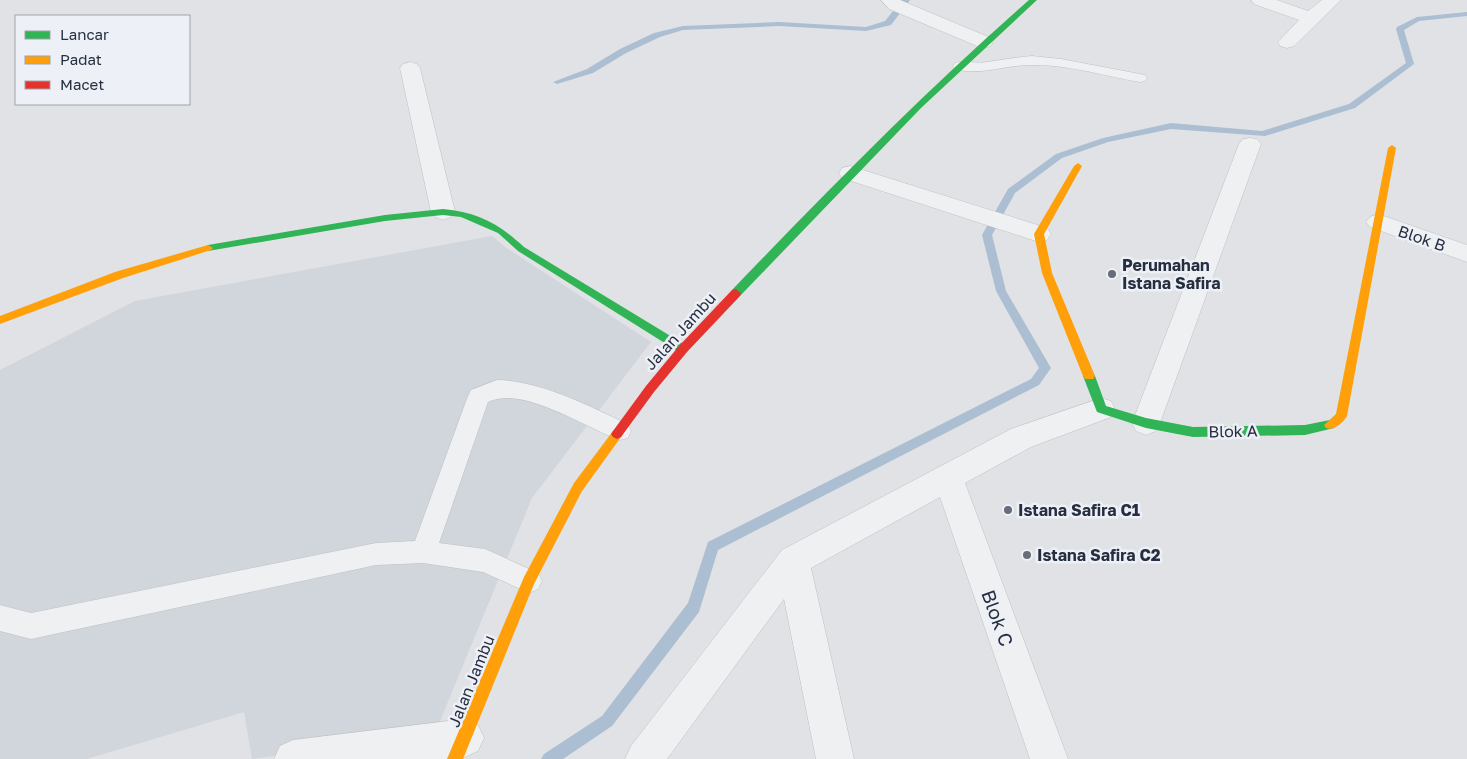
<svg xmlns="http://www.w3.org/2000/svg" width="1467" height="759" viewBox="0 0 1467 759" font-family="'Golos Text',sans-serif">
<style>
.built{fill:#d1d5dc}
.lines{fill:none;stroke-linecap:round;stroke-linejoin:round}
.stream{fill:#acbed2;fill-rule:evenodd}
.lane-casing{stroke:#bec0c3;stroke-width:1}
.street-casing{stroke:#bec0c3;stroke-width:1}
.lane{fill:#eff0f2;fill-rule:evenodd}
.street{fill:#eff0f2;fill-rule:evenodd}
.fast{fill:#30b455;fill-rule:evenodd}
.slow{fill:#ff9f0a;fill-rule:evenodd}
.jam{fill:#e5322d;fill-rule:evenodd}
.poi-dot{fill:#676e79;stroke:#edf0f6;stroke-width:2}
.labels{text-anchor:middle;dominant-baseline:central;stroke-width:5;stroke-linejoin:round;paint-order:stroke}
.street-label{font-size:16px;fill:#262f3f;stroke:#edf0f6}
.poi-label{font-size:16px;font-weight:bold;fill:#262f3f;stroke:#edf0f6;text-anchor:start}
.near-street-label{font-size:19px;fill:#262f3f;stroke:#edf0f6}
</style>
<rect width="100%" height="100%" fill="#e0e2e5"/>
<path class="built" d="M492 236 505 247 651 342 532 498 435 733 252 759 244 712 87 759H0V370L135 301Z"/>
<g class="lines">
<g class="stream">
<path d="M902 0H910L891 25 866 31 779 26 683 30 660 37 626 53 593 73 557 84 553 82 587 69 620 49 654 33 683 26 779 22 866 27 885 21Z"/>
<path d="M1467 12V16L1419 21 1404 30 1414 64 1355 108 1265 136 1171 129 1108 142 1062 158 1015 193 992 235 1006 291 1051 368 1039 385 718 550 699 612 612 726 563 759H541L544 754 602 716 688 603 708 542 1031 379 1039 368 996 291 982 235 1008 189 1056 154 1103 138 1171 123 1262 131 1349 104 1406 63 1396 29 1397 27 1417 17Z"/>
</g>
<g class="lane-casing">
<g id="lane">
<path d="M1032 56 1061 59 1140 74 1145 75 1147 78 1145 81 1140 82C1105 76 1066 64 1031 65 1005 65 980 76 955 69L953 66 955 63C966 60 977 64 987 62 1002 60 1017 57 1032 56Z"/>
<path d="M497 380C542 381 588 406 628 424L631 431 628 438 620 440C585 428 523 385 488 402L439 543 485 549 538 573 542 581 538 589 529 593 483 572 423 563 376 565 31 639 0 631V605L31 613 376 543 415 541 468 396 471 390Z"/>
</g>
</g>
<g class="street-casing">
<g id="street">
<path d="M881 0H900L991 38 993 42 991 46 984 48 977 46 889 9Z"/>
<path d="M1251 0H1277L1308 11 1322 0H1341L1294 46 1287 48 1280 46 1278 42 1299 20 1254 4Z"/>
<path d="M410 62 417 64 420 68 455 212 451 217 443 220 435 217 431 212 400 68 403 64Z"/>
<path d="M1250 138 1257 139 1261 144 1160 423 1156 431 1146 435 1136 431 1132 423 1239 144 1243 139Z"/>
<path d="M850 166 1047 228 1051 234 1047 240 1039 242 842 178 839 173 842 168Z"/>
<path d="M1378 214 1467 245V262L1370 227 1366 222 1370 217Z"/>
<path d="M1101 398 1111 401 1115 409 1111 417 1031 447 965 483 1068 759H1030L940 497 811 568 854 759H816L784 599 667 759H625L631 746 782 550 1011 429Z"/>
<path d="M465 719 478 725 484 738 478 751 465 757 445 759H274L280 746 293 740Z"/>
</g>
</g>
<use href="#lane" class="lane"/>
<use href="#street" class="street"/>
<g class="fast">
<path d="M1029 0H1037L921 108 740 296H732L731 293 732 290C828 190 925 91 1029 0Z"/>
<path d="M443 209C478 212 499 224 524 247L687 346 688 349 687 352H679L518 251 498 233 461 217 443 215 385 221 208 251 203 248 208 245 385 215Z"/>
<path d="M1089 372 1093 373 1095 376 1106 406 1146 418 1193 427 1305 425 1330 420 1334 422 1336 425 1334 428 1305 435 1193 437 1146 428 1097 412 1083 376 1085 373Z"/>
</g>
<g class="slow">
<path d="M1392 145 1396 148 1347 416C1343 423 1334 431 1326 428L1324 425 1336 414 1388 148Z"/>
<path d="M1078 163 1082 166 1044 234 1052 273 1095 376 1093 379H1085L1083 376 1042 273 1034 234 1074 166Z"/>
<path d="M208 245 213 248 211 250 123 278 0 324V316L115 272Z"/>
<path d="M617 429 621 431 623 434 621 437 582 491 534 584 463 759H447L524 577 574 483 613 431Z"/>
</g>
<path class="jam" d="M736 289 741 293 740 296 687 352 654 392 621 437 617 439 613 437 611 434 613 431 646 386 679 346 732 290Z"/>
</g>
<g class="poi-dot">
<circle cx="1112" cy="274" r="5"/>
<circle cx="1008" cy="510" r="5"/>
<circle cx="1027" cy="555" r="5"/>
</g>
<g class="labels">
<g class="street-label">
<text transform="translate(1422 238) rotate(19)">Blok B</text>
<text transform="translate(680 331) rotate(-48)">Jalan Jambu</text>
<text transform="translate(1233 431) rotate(-1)">Blok A</text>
<text transform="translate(471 681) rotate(-68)">Jalan Jambu</text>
</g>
<g class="poi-label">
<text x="1122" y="265">Perumahan<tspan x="1122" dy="18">Istana Safira</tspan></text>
<text x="1018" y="510">Istana Safira C1</text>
<text x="1037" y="555">Istana Safira C2</text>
</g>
<g class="near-street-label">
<text transform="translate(998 618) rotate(70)">Blok C</text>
</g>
</g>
<rect x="15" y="15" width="175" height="90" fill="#edf0f6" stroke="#9da3ad"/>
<rect x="25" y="31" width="25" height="8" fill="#30b455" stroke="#9da3ad"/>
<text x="60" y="40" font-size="15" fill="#262f3f">Lancar</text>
<rect x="25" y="56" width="25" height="8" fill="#ff9f0a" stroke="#9da3ad"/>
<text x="60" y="65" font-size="15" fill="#262f3f">Padat</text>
<rect x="25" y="81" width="25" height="8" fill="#e5322d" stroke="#9da3ad"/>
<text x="60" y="90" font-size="15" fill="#262f3f">Macet</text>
</svg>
